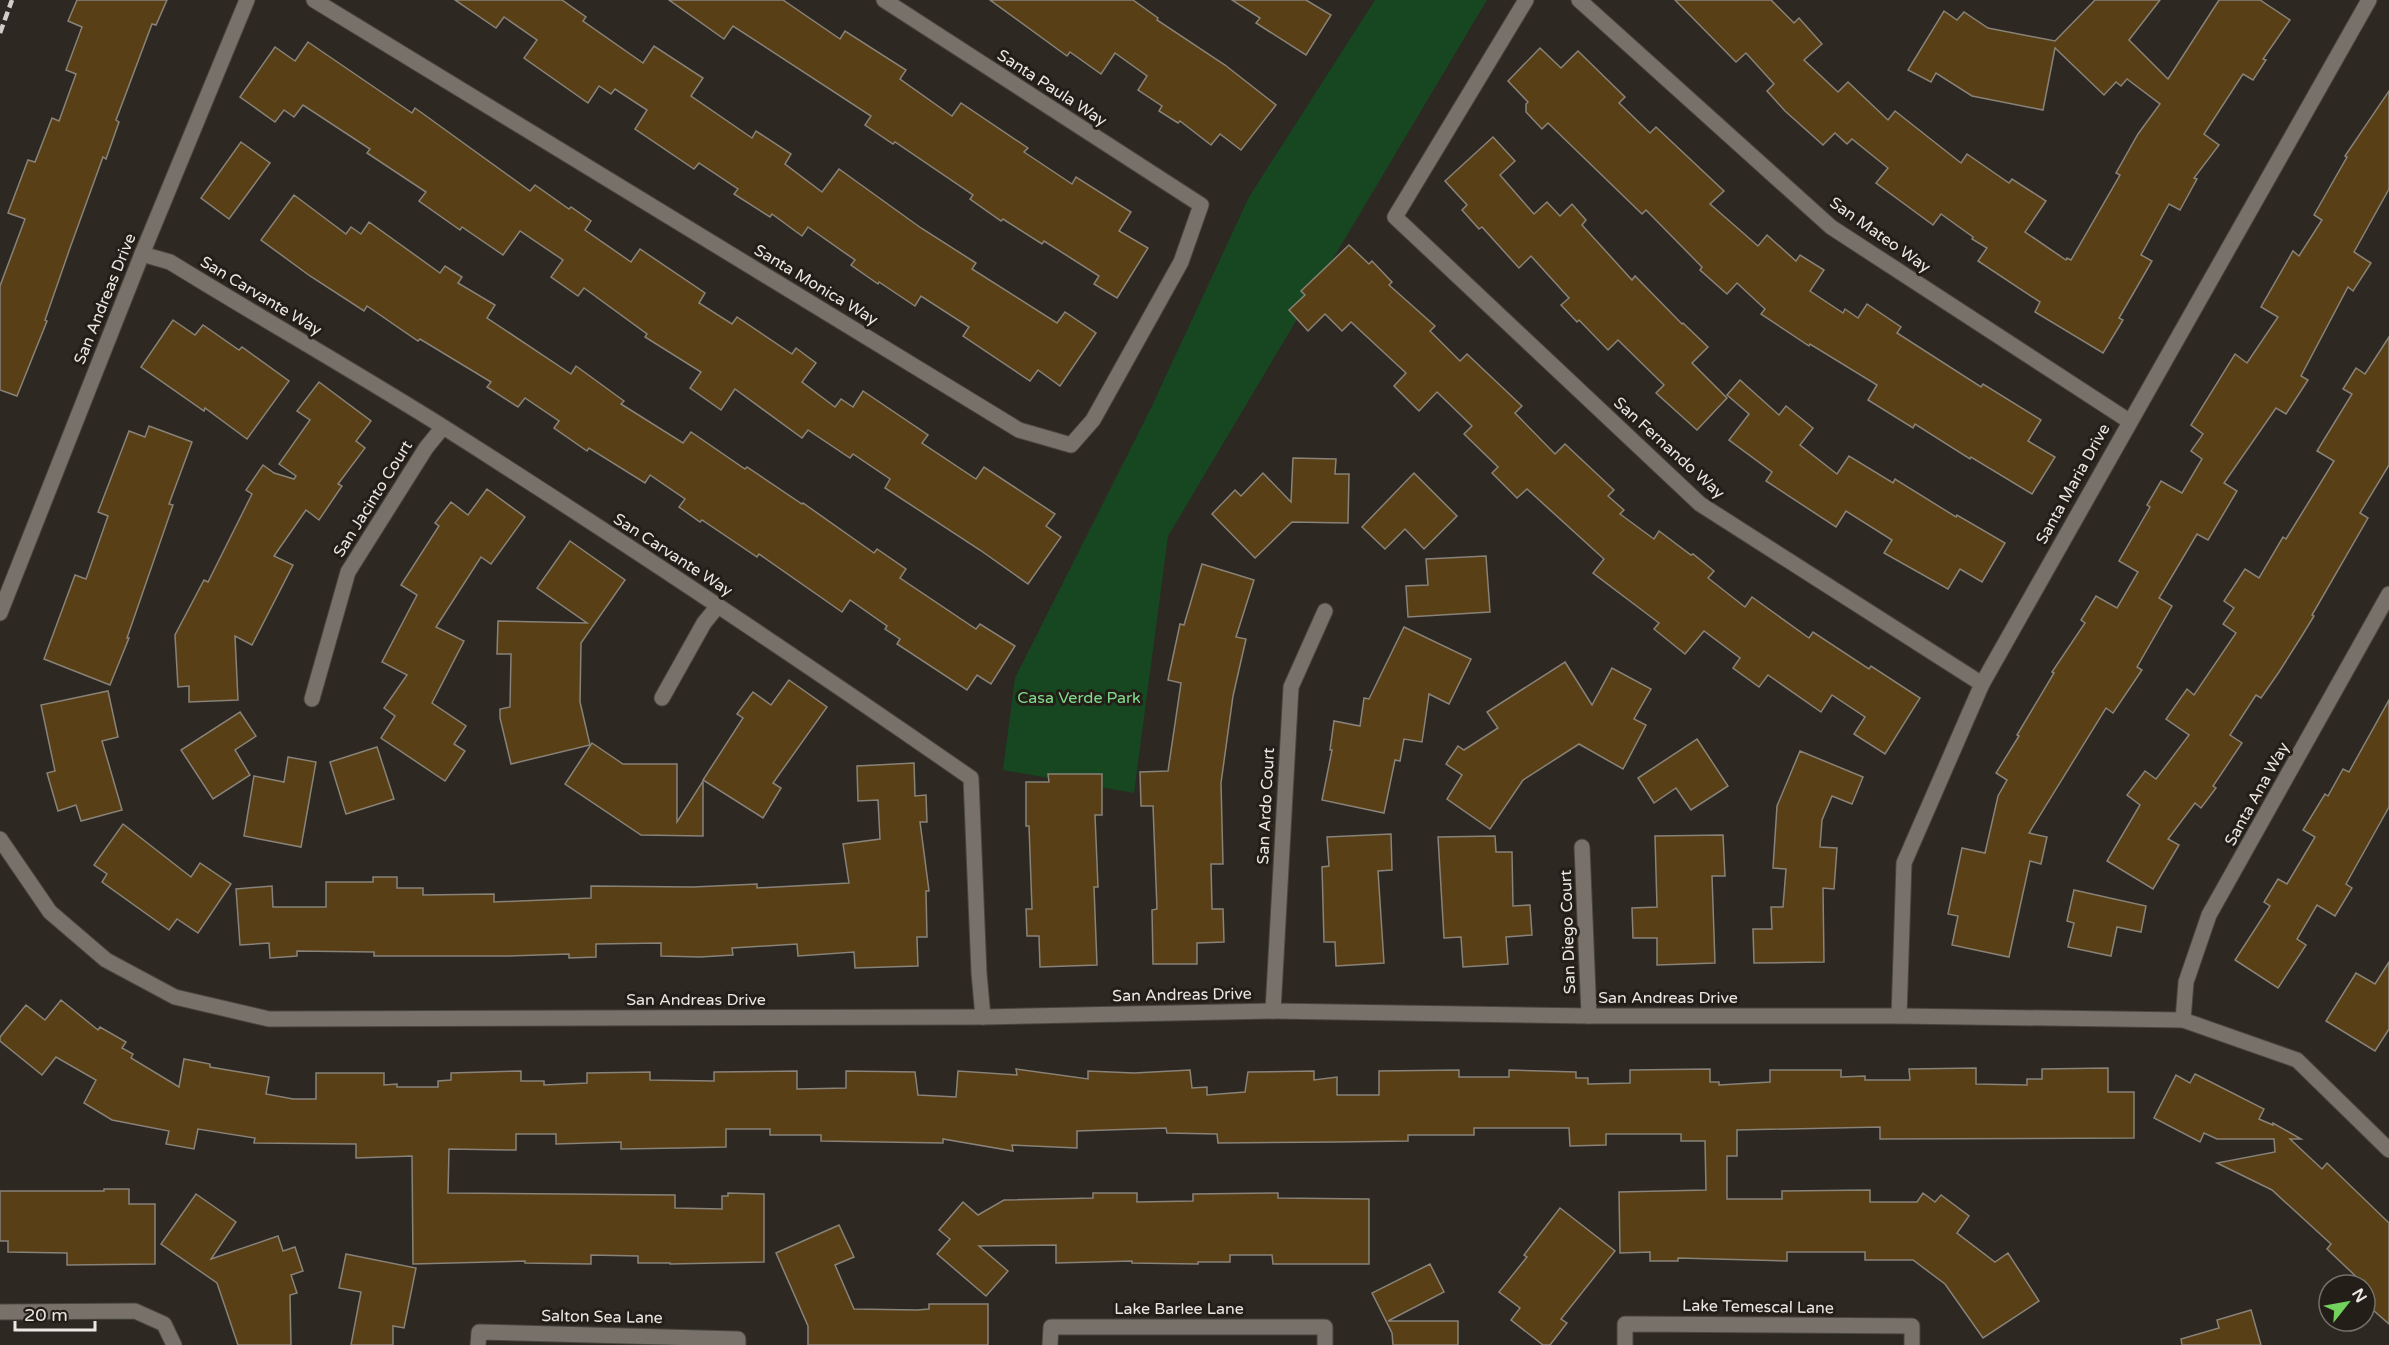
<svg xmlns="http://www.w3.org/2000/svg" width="2389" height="1345" viewBox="0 0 2389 1345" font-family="'Varela Round',sans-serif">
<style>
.green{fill:#174721}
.building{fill:#583f15;stroke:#888279;stroke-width:1.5}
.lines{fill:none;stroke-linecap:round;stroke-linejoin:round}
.minor-casing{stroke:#48453e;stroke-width:17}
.tertiary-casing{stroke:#48453e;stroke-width:17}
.minor{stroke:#777169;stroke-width:15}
.tertiary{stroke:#777169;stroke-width:15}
.rail{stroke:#d1cec9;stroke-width:4.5;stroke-dasharray:9 4.5;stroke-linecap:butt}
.labels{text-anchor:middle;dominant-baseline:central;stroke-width:6;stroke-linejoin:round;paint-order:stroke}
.street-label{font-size:16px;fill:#ebe8e3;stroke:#231e17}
.park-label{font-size:16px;fill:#81dd8e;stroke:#231e17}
</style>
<rect width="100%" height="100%" fill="#2d2821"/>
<path class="green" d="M1375 0H1487L1168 536 1134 793 1003 770 1015 678 1151 408 1249 197Z"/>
<g class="building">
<path d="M77 0H167L156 25 152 24 116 120 119 122 106 159 103 157 70 248 45 320 47 321 17 396 0 390V286L25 219 8 213 28 160 35 162 52 118 59 121 76 74 66 70 82 27 68 21Z"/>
<path d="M455 0H562L586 17 583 21 643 63 654 46 703 78 691 96 752 138 756 131 791 154 785 164 822 192 839 169 921 228 976 263 972 269 1057 323 1065 312 1096 333 1060 386 1038 370 1030 381 963 336 969 327 921 296 915 306 879 282 878 284 851 265 855 260 808 227 802 236 772 214 770 217 734 194 738 189 699 163 694 169 635 129 647 110 615 89 611 94 599 86 588 103 524 58 537 40 504 17 496 28Z"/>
<path d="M669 0H783L840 39 845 31 906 70 900 79 952 116 961 103 1028 148 1024 152 1072 184 1076 177 1131 212 1119 231 1148 248 1117 298 1094 284 1099 276 1044 241 1042 244 1003 219 1001 221 970 199 973 195 895 142 893 144 865 125 871 116 733 26 724 39Z"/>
<path d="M990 0H1133L1158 18 1157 20 1225 65 1276 105 1241 150 1220 134 1211 145 1180 121 1178 123 1159 111 1162 106 1138 90 1147 76 1115 53 1101 74 1070 52 1067 56Z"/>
<path d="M1232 0H1306L1331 15 1306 55 1256 23 1260 18Z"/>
<path d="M1675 0H1771L1794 23 1799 18 1822 44 1804 60 1838 92 1848 82 1888 120 1895 111 1961 163 1967 154 2009 183 2012 179 2046 201 2025 232 2066 260 2067 258 2071 260 2120 175 2116 173 2138 134 2160 104 2127 79 2121 86 2116 82 2104 95 2055 48 2043 110 1972 96 1936 73 1931 82 1908 70 1944 11 1957 20 1964 12 1988 28 2055 41 2095 0H2160L2129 40 2168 79 2219 0H2260L2290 20 2263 59 2266 60 2253 80 2243 74 2204 134 2219 145 2194 178 2197 179 2180 210 2169 204 2141 255 2152 261 2119 318 2123 320 2103 353 2035 312 2040 302 1978 261 1987 248 1972 239 1973 237 1941 214 1933 225 1876 183 1888 168 1852 139 1847 144 1835 133 1823 145 1785 111 1767 91 1774 84 1746 53 1736 62Z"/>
<path d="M308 42 412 113 415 108 530 191 535 185 569 209 571 207 591 221 585 230 631 262 640 249 705 293 699 303 732 324 737 317 792 354 796 348 816 363 802 382 835 407 841 399 853 407 863 391 928 435 922 443 976 479 984 467 1055 514 1046 526 1061 537 1028 584 980 550 885 488 890 479 853 454 850 458 808 430 802 438 735 389 721 410 690 388 701 372 645 337 647 334 584 288 578 296 551 277 563 260 520 231 503 255 462 227 460 230 419 201 426 192 367 153 370 149 303 105 294 117 284 110 275 122 240 97 275 47 295 61Z"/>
<path d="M1540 48 1561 68 1578 51 1625 97 1619 103 1650 133 1656 127 1724 191 1710 204 1758 246 1767 235 1796 261 1800 255 1824 270 1810 291 1843 313 1845 309 1858 318 1867 304 1901 327 1897 333 1981 387 1983 384 2041 420 2028 441 2055 457 2032 494 1971 457 1970 459 1915 424 1913 428 1868 400 1877 385 1810 344 1809 346 1761 314 1765 309 1737 283 1727 294 1700 270 1702 267 1646 210 1642 214 1548 123 1542 129 1526 112V104L1528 102 1508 81Z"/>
<path d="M2389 91V189L2354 252 2371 263 2353 291 2348 287 2301 376 2308 380 2286 414 2276 408 2224 483 2237 491 2208 540 2197 534 2159 598 2172 606 2137 667 2142 670 2113 713 2106 708 2029 833 2047 837 2041 864 2030 861 2009 957 1952 945 1958 916 1948 914 1962 848 1985 853 1998 796 2007 780 1996 773 2019 736 2017 735 2054 673 2052 672 2085 623 2081 620 2096 596 2117 608 2138 572 2119 561 2150 507 2147 505 2161 481 2182 493 2202 459 2191 451 2203 434 2191 425 2235 354 2247 363 2278 317 2261 307 2293 251 2299 256 2322 220 2314 215 2347 157 2345 156Z"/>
<path d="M1493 137 1515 161 1500 175 1534 214 1547 202 1560 216 1572 204 1586 220 1582 225 1632 280 1635 276 1682 324 1683 323 1708 347 1692 363 1727 398 1697 430 1656 393 1664 385 1618 340 1608 350 1579 320 1577 322 1561 305 1569 298 1531 256 1519 268 1482 227 1479 229 1462 210 1467 205 1445 181Z"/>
<path d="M241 142 270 163 229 219 201 198Z"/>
<path d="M294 195 346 234 351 227 361 234 369 222 440 273 445 266 462 277 458 283 495 305 487 318 571 374 576 366 624 401 621 404 683 443 691 432 745 469 747 467 802 504 803 503 874 553 877 549 906 569 900 578 976 629 980 624 1015 646 991 684 977 675 967 690 897 644 900 639 885 629 887 626 850 600 842 612 759 554 757 557 702 520 700 522 679 507 685 499 650 475 645 483 589 448 587 451 554 428 559 421 525 398 518 407 487 387 491 382 420 339 418 341 367 306 364 311 310 276 261 240Z"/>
<path d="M1349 245 1369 264 1372 261 1392 282 1389 285 1435 326 1430 331 1460 361 1467 354 1522 406 1515 413 1555 454 1565 444 1614 490 1608 496 1624 510 1620 514 1654 539 1659 531 1691 555 1693 554 1714 571 1708 578 1745 607 1752 597 1809 638 1813 632 1869 669 1871 666 1920 698 1885 754 1854 734 1865 717 1832 695 1821 712 1768 675 1759 687 1733 668 1740 658 1704 631 1685 654 1654 629 1659 623 1593 573 1604 559 1527 489 1517 498 1492 473 1498 467 1464 434 1472 426 1437 392 1419 411 1394 386 1406 373 1351 322 1342 331 1325 314 1308 331 1289 310 1305 295 1301 291Z"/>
<path d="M173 320 195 335 203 325 239 350 242 347 289 381 247 439 205 408 204 411 141 367Z"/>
<path d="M2389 337V465L2360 513 2368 518 2312 615 2314 616 2303 634 2279 672 2261 698 2256 695 2230 735 2242 743 2213 786 2216 788 2201 808 2195 803 2168 839 2179 845 2153 889 2107 861 2140 805 2127 795 2145 771 2156 779 2189 735 2166 719 2187 689 2194 695 2236 633 2223 624 2234 608 2224 601 2245 569 2259 578 2283 537 2286 539 2334 461 2317 451 2352 394 2343 389 2356 368 2365 374Z"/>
<path d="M1740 380 1779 415 1786 406 1813 428 1800 445 1837 474 1849 456 1893 483 1895 479 1956 517 1957 515 2005 543 1982 582 1960 569 1948 589 1884 553 1892 540 1846 511 1836 527 1766 481 1772 472 1729 440 1749 414 1727 395Z"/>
<path d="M319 382 371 421 356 441 365 448 338 484 342 486 319 520 306 510 274 556 293 565 252 645 235 636 238 700 189 702V686L178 687 175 635 204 580 208 582 252 494 246 490 263 465 274 473 294 479 296 476 279 464 310 420 297 411Z"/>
<path d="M149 426 192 442 169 504 173 505 127 638H129L110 685 44 659 75 575 86 579 108 516 98 512 129 431 145 437Z"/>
<path d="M1293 458 1336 459 1335 474H1349L1348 523 1292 522 1255 558 1212 514 1235 490 1241 496 1263 473 1291 502Z"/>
<path d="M1414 473 1457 516 1424 549 1405 529 1385 549 1362 527Z"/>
<path d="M487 489 525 517 491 564 481 557 436 627 464 641 432 703 466 726 454 744 465 751 445 781 381 738 395 716 384 708 407 675 382 662 417 595 401 585 439 526 435 523 451 502 468 515Z"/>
<path d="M570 541 625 580 581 643 580 702 590 745 511 764 500 718V709L510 707 511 654H497L498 621 587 623 537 588Z"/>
<path d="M1486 556 1490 612 1408 617 1406 586 1428 585 1426 559Z"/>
<path d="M1202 564 1254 580 1236 637 1246 639 1233 696 1221 783 1223 864H1211L1212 909H1223L1224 942 1197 943V964H1153L1152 910 1157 909 1153 806H1141L1140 772 1168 771 1181 683 1168 680 1180 624 1184 625Z"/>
<path d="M1404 627 1471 659 1449 704 1429 694 1422 742 1404 739 1400 761 1395 760 1384 813 1322 800 1332 750H1330L1334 721 1360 726 1364 698 1369 699Z"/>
<path d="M1565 662 1592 705 1612 668 1651 689 1634 719 1646 725 1623 769 1579 744 1523 780 1490 829 1447 799 1462 775 1446 764 1458 746 1464 750 1498 728 1487 712Z"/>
<path d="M789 680 827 707 773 783 781 788 763 818 703 780 743 718 737 714 753 692 771 705Z"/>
<path d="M108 691 118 737 102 741 122 810 81 821 76 805 58 811 47 773 55 771 41 705Z"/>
<path d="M2389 700V807L2346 884 2352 888 2335 916 2317 905 2297 939 2306 945 2278 988 2235 960 2270 906 2264 902 2278 879 2287 884 2315 837 2303 830 2325 794 2328 796 2343 769 2349 772Z"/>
<path d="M240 712 256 736 235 750 250 775 213 799 181 750Z"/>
<path d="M1697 739 1728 786 1691 810 1676 788 1654 803 1638 778Z"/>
<path d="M592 743 623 764H677V822L703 781V836L641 835 565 784Z"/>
<path d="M377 747 394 799 346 814 330 762Z"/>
<path d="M1800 751 1863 777 1852 804 1832 796 1822 820 1820 847 1837 848 1834 889 1823 888 1824 962 1754 963 1753 929H1772L1771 907H1783L1786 869 1773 868 1777 806Z"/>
<path d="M288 757 316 762 301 847 244 836 254 776 284 782Z"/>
<path d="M914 763 915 796 926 795 927 822H920L929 891H926L927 937H917L918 966 855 968 854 952 798 956 797 944 732 948 733 955 700 957 661 956V943L596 944V957L569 958V954L507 956H374V952L297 951V956L270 958 269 943 240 945 236 889 272 886 273 907H326V882H373V877H397V888H423V895L494 894V902L591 898V886L693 887 757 884V888L849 883 843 844 880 839 878 800 858 801 857 766Z"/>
<path d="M1048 774H1102V815H1095L1098 887H1094L1097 965 1040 967 1039 936H1027L1026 909H1032L1029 826H1026V782H1049Z"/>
<path d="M123 824 191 877 200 863 231 884 198 933 177 919 169 930 102 882 107 874 94 865Z"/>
<path d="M1391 834 1392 870 1378 871 1384 963 1336 966 1335 942H1324L1322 867 1329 866 1327 837Z"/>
<path d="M1723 835 1725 876H1712L1715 963 1657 965V938H1633L1632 908 1657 907 1655 836Z"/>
<path d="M1495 836 1496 852H1512L1513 906 1530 905 1532 935 1506 937 1508 964 1463 967 1461 937 1444 938 1438 837Z"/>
<path d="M2074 890 2146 906 2141 932 2117 927 2111 956 2068 947 2074 923 2067 921Z"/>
<path d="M2389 962V1029L2375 1051 2326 1021 2356 973 2375 984Z"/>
<path d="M61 1000 98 1030 100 1027 126 1042 122 1048 133 1054 131 1058 179 1087 184 1059 210 1064V1067L269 1077 266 1094 293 1099H316V1073H384V1085L397 1084V1087H438V1081L451 1080V1073L521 1071V1081H544V1085L587 1083V1073L650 1072V1080L714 1081V1072L797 1071V1089L846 1088V1071L915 1072 918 1095 956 1097 958 1071 1017 1075 1016 1069 1088 1079V1071L1134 1073 1190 1070 1192 1088 1207 1087V1095L1245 1092 1248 1072 1314 1071V1080L1337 1077V1095H1379V1071L1459 1070V1077H1509V1070L1576 1072V1078H1588V1084L1630 1083V1070L1710 1069V1082H1719V1085L1770 1082V1070H1841V1077L1865 1076V1080H1910L1909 1069 1976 1068V1084L2027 1085V1079H2042V1069L2108 1068V1092H2134V1138L1880 1139V1127L1737 1130V1156H1727V1199H1782V1191L1870 1190V1202H1917L1923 1193 1935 1202 1941 1195 1969 1216 1957 1233 1995 1262 2008 1253 2039 1301 1983 1338 1945 1284 1913 1260H1865V1252H1787V1261L1678 1258V1261H1650V1252L1620 1253 1619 1192 1706 1190 1705 1141H1681V1134H1606V1145L1570 1146 1569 1128H1474V1135H1408V1141L1336 1142 1218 1143 1217 1134 1167 1133 1166 1128 1077 1131V1148L1012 1145 1013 1151 943 1139V1143L821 1141V1135H770V1129H726V1147L680 1148 621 1149V1142L556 1144V1134H516V1150L449 1149 448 1193 675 1195V1208L722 1209V1196H728V1193L764 1194V1262L670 1264V1263H638V1256L591 1255V1264L525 1263V1261L413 1264 412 1156 356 1158V1144L254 1143 255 1138 198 1129 194 1149 166 1144 169 1131 112 1120 84 1103 96 1080 56 1057 42 1075 0 1041V1037L26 1005 45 1020Z"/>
<path d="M2195 1074 2264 1109 2259 1119 2273 1125V1123L2301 1139H2290L2322 1169 2327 1163 2389 1223V1324L2365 1303V1285L2327 1249 2331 1244 2272 1190 2217 1163 2275 1152 2274 1139H2217L2204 1133 2200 1142 2154 1118 2176 1075 2190 1083Z"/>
<path d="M104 1189H129V1204H155V1264L67 1265V1253L8 1252V1241H0V1191H104Z"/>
<path d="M1093 1193H1137V1202L1193 1201V1194L1278 1193V1198L1369 1199V1264H1273L1272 1255H1230V1262H1198V1264L1132 1263V1261L1056 1263V1245L979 1246 1008 1271 986 1296 937 1254 950 1239 939 1230 963 1202 978 1215 1004 1200 1093 1198Z"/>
<path d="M196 1194 236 1222 211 1259 278 1236 283 1251 295 1247 303 1271 291 1275 297 1293 290 1295 291 1345H238L217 1283 161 1244Z"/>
<path d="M1560 1208 1615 1251 1561 1319 1567 1323 1550 1345H1543L1511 1320 1520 1308 1499 1292 1527 1257 1524 1255Z"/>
<path d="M839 1225 854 1257 835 1265 854 1309 917 1310 929 1309V1304H988V1345H808V1326L776 1253Z"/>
<path d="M346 1254 416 1268 404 1328 393 1326V1345H351L361 1292 339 1288Z"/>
<path d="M1430 1264 1444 1292 1388 1321H1458V1345H1393L1392 1333 1372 1293Z"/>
<path d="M2251 1310 2261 1345H2182L2181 1339 2219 1328 2217 1320Z"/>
</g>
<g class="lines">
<g class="minor-casing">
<g id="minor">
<path d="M314 0 1019 430 1071 445 1093 420 1181 262 1201 205 884 0"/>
<path d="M1526 0 1395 217 1700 504 1982 684"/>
<path d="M1579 0 1831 227 2129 421"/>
<path d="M142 254 170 262C261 318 354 371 445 428 623 541 798 658 971 778L979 973 983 1017"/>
<path d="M662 698 704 623 718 606"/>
<path d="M312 699 348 572 426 448 443 427"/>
<path d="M1582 847 1589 1016"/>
<path d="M1273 1011 1291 687 1325 611"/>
<path d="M1899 1016 1904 863 1982 684 2369 0"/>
<path d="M2183 1020 2186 982 2209 915 2389 594"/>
<path d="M0 1312 135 1311 164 1324 174 1345"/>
<path d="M478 1345 479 1332 738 1339V1345"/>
<path d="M1050 1345 1051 1327H1325V1345"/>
<path d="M1625 1345V1324L1912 1326V1345"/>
</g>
</g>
<g class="tertiary-casing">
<g id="tertiary">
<path d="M0 613 142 254 247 0"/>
<path d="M0 839 50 912 106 960 175 997 269 1019 983 1017 1273 1011 1589 1016H1899L2183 1020 2297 1060 2389 1150"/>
</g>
</g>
<use href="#minor" class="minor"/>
<use href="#tertiary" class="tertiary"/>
<path class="rail" d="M0 33 12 0"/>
</g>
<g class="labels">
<g class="street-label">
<text transform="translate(1052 88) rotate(33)">Santa Paula Way</text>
<text transform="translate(1880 235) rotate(35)">San Mateo Way</text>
<text transform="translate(816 285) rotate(31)">Santa Monica Way</text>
<text transform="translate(261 296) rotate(31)">San Carvante Way</text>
<text transform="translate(105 299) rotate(-68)">San Andreas Drive</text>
<text transform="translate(1669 448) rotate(42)">San Fernando Way</text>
<text transform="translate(2073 484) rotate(-61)">Santa Maria Drive</text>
<text transform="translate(373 499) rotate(-58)">San Jacinto Court</text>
<text transform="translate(673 555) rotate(33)">San Carvante Way</text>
<text transform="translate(2257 794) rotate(-61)">Santa Ana Way</text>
<text transform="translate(1266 806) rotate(-87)">San Ardo Court</text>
<text transform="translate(1568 932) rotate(-92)">San Diego Court</text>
<text transform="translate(1182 995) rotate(-1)">San Andreas Drive</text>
<text x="1668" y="998">San Andreas Drive</text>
<text x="696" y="1000">San Andreas Drive</text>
<text transform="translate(1758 1307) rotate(1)">Lake Temescal Lane</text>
<text x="1179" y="1309">Lake Barlee Lane</text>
<text transform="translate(602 1317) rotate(1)">Salton Sea Lane</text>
</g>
<g class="park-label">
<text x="1079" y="698">Casa Verde Park</text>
</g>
</g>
<g transform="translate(2347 1303) rotate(59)"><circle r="28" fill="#231e17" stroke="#736f69" stroke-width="1.5"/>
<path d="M0-4.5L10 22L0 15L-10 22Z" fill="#72d25d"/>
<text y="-9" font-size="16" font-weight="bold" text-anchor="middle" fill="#ebe8e3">N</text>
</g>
<path d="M15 1321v9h80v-9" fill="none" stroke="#ebe8e3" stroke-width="3"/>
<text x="24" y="1321" font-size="18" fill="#ebe8e3" stroke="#231e17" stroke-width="4.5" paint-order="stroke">20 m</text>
</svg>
